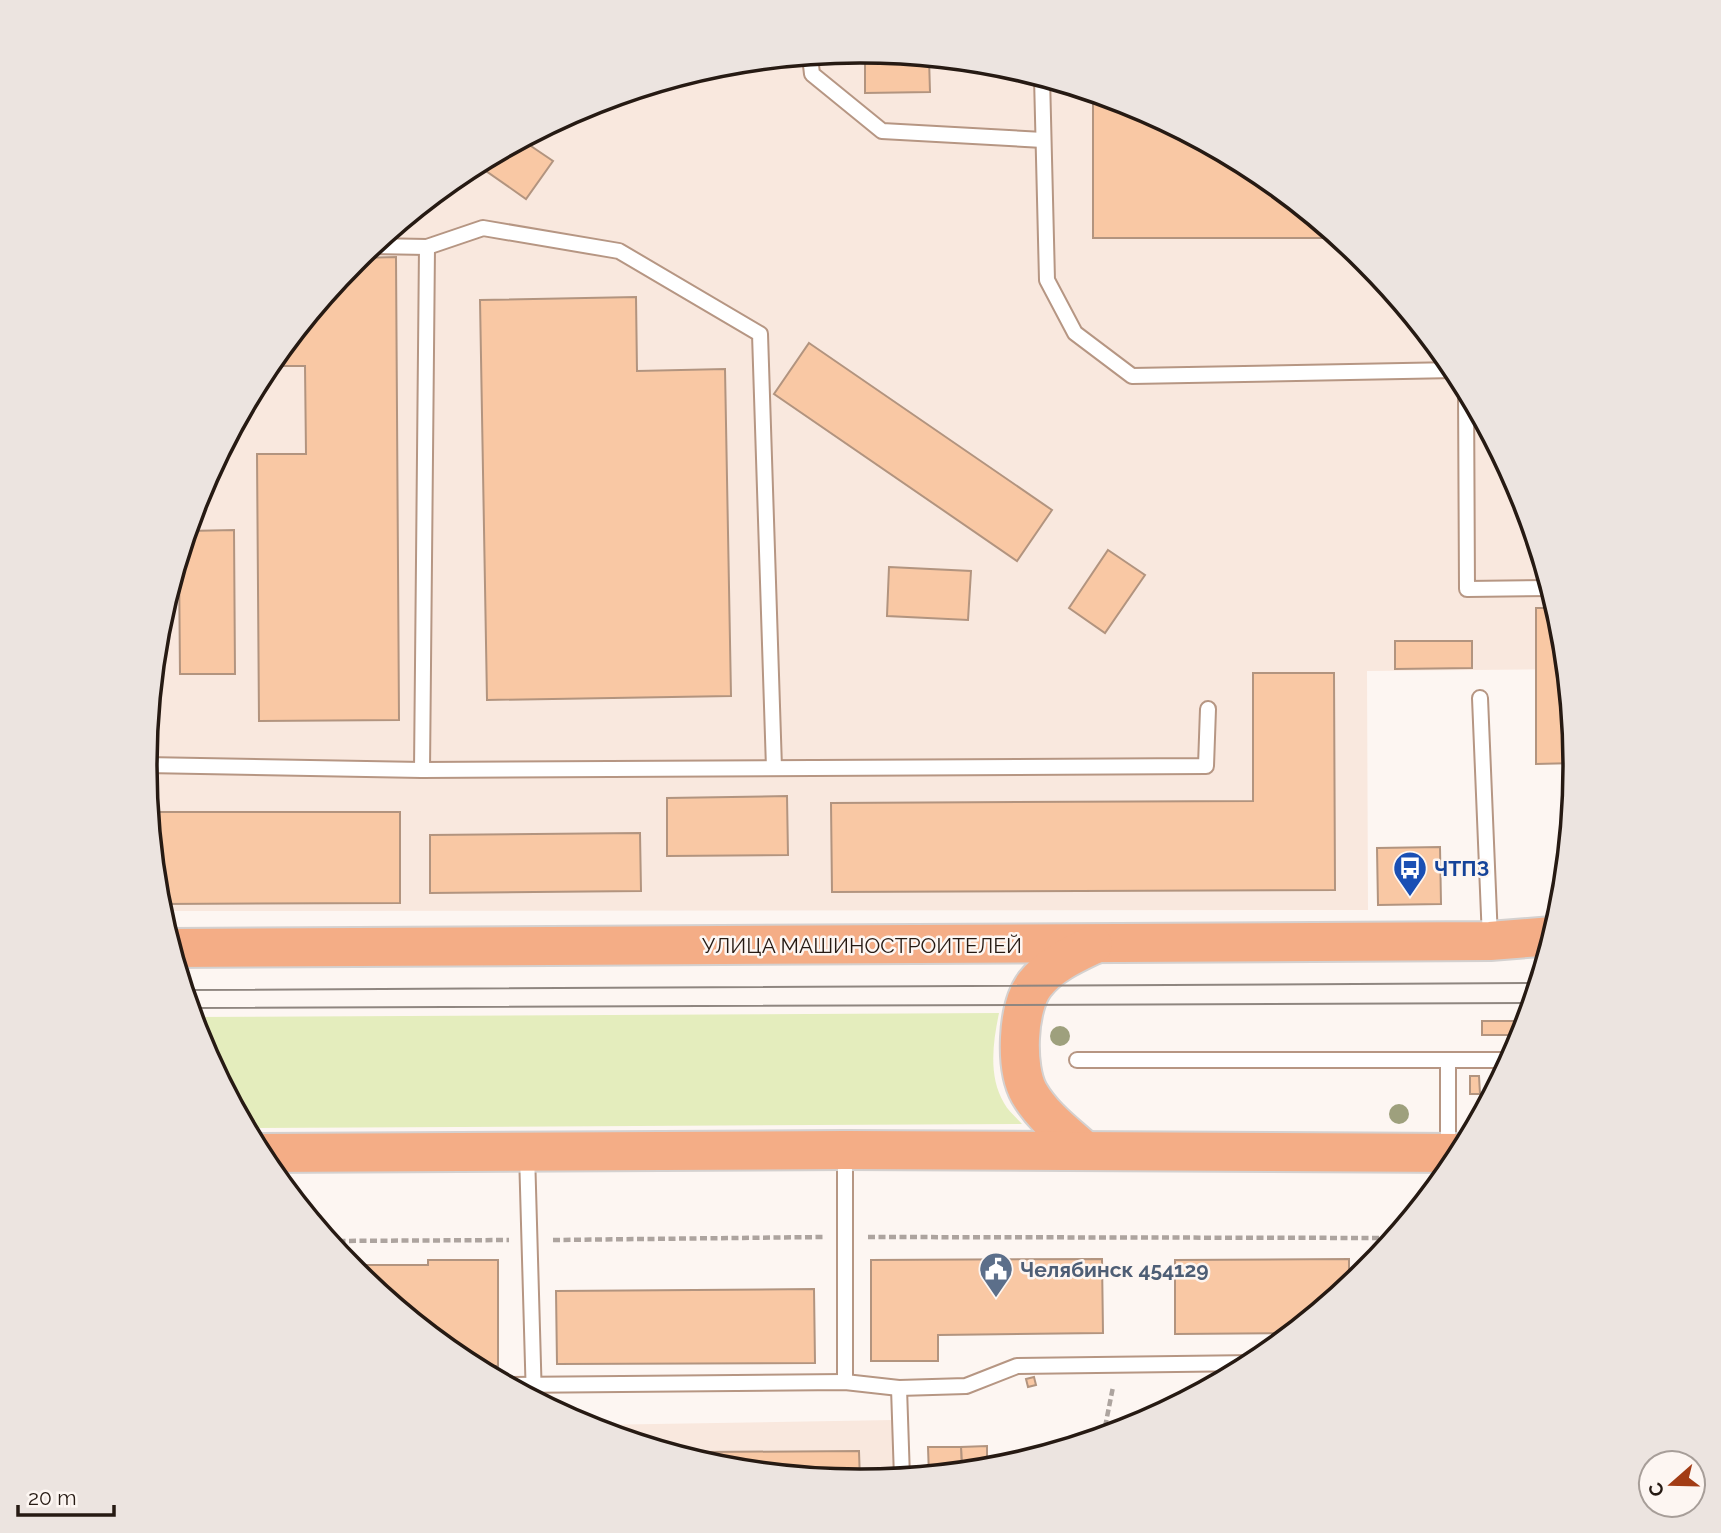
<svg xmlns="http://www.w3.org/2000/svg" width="1721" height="1533" viewBox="0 0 1721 1533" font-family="Raleway,sans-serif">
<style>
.built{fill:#f9e8de}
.green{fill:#e4edbd}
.building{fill:#f9c8a4;stroke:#b2947f;stroke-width:2}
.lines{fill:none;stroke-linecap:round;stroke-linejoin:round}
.lane-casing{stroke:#b69683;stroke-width:18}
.primary-casing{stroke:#d4d1d0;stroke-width:42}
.path{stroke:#ada49f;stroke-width:4.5;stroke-dasharray:7 3.5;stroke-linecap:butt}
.lane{stroke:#fff;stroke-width:14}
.primary{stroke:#f4ad86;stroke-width:38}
.tram{stroke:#8f8680;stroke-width:2}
.tree{fill:#9ea07d}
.labels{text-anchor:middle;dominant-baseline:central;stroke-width:5;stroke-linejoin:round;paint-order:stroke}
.transit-label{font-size:21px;font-weight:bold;fill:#164399;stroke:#fdf6f2;text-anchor:start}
.street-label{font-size:21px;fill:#261a13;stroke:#fdf6f2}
.service-label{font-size:21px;font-weight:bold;fill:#4e5e75;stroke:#fdf6f2;text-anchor:start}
.rim{fill:none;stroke:#261a13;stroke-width:3.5}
</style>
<rect width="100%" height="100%" fill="#fdf6f2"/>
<g class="built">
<path d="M860 51 1001 65 1135 105 1258 172 1367 261 1456 369 1522 493 1563 627 1567 669 1367 671 1368 910 160 911 145 766 159 626 199 492 266 369 355 260 463 171 587 105 721 64Z"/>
<path d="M893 1420 894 1479 860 1482 720 1468 592 1429V1425Z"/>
</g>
<path class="green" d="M999 1013C993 1042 988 1076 1004 1103 1008 1111 1017 1118 1022 1124L246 1128 199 1040 192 1017Z"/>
<g class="building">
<path d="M865 51 929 58 930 92 865 93Z"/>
<path d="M1093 93 1135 105 1258 172 1339 238H1093Z"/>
<path d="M522 140 553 161 526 199 476 164Z"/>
<path d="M396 257 399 720 259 721 257 454H306L305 366H268L355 260 358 258Z"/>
<path d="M636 297 637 371 725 369 731 696 487 700 480 300Z"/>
<path d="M809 343 1052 510 1017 561 774 394Z"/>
<path d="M234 530 235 674H180L179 560 188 531Z"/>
<path d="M1108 550 1145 575 1105 633 1069 608Z"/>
<path d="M889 567 971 571 968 620 887 616Z"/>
<path d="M1536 608H1557L1563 627 1576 763 1536 764Z"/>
<path d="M1395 641H1472V668L1395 669Z"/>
<path d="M1253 673H1334L1335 890 832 892 831 803 1253 801Z"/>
<path d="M787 796 788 855 667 856V798Z"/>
<path d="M149 812H400V903L158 904Z"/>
<path d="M640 833 641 891 430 893V835Z"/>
<path d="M1440 847 1441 904 1378 905 1377 848Z"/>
<path d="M1482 1021H1528L1523 1035H1482Z"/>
<path d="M1470 1076H1479L1480 1094H1470Z"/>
<path d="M1102 1259 1103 1333 938 1335V1361H871V1260Z"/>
<path d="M1349 1259V1287L1293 1333 1175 1334V1260Z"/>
<path d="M428 1260H498V1366H471L463 1361 354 1272 348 1265H428Z"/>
<path d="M814 1289 815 1363 557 1364 556 1291Z"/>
<path d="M1034 1377 1036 1385 1028 1387 1026 1379Z"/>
<path d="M987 1446V1470L962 1472 961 1447Z"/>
<path d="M928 1447H961L962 1472 929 1476Z"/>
<path d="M859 1451 860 1482 720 1468 705 1464V1452Z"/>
</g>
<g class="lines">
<g class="lane-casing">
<g id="lane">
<path d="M810 56 812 74 882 131 1043 140"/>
<path d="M1042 77 1047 280 1075 333 1132 376 1456 370"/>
<path d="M372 246 427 247 483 228 619 251 760 334 774 768"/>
<path d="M1466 388 1467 589 1551 588"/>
<path d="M1480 698 1490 939"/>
<path d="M145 765 422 770 1206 766 1208 709"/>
<path d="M422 770 427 247"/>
<path d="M1077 1060H1511"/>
<path d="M1448 1060V1150"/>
<path d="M527 1153 534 1400"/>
<path d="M845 1382V1152"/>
<path d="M508 1385 845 1382 899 1388 966 1386 1017 1366 1256 1363"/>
<path d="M899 1388 902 1478"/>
</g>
</g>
<g class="primary-casing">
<g id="primary">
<path d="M171 948 1490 941 1553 936"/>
<path d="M1085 1151C1065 1133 1043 1117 1029 1093 1015 1068 1017 1007 1035 984 1050 965 1072 955 1093 945"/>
<path d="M260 1153 845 1150 1461 1153"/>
</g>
</g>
<g class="path">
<path d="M868 1237 1395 1238"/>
<path d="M553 1240 824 1237"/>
<path d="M328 1241 509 1240"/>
<path d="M1103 1437 1113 1387"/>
</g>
<use href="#lane" class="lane"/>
<use href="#primary" class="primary"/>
<g class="tram">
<path d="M184 990 1539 983"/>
<path d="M190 1008 1533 1003"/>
</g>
</g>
<g class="tree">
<circle cx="1060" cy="1036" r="10"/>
<circle cx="1399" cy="1114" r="10"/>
</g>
<defs>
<g id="bus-pin" transform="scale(1.75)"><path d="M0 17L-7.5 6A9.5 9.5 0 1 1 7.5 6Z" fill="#1a4fb4" stroke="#fdf6f2"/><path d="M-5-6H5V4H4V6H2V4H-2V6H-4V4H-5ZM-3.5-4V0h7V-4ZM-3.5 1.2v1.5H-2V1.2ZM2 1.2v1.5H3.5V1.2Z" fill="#fff"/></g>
<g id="civic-pin" transform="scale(1.75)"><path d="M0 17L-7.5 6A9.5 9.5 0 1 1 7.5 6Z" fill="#5c6f8a" stroke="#fdf6f2"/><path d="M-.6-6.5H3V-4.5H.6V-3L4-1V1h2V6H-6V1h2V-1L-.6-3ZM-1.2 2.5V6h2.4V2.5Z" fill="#fff"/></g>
</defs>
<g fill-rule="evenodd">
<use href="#bus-pin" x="1410" y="868"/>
<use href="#civic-pin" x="996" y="1269"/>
</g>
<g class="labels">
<g class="transit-label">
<text x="1434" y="868">ЧТПЗ</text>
</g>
<g class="street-label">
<text x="862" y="945">УЛИЦА МАШИНОСТРОИТЕЛЕЙ</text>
</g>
<g class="service-label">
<text x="1020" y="1269">Челябинск 454129</text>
</g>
</g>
<path d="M0 0H1721V1533H0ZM157 766a703 703 0 1 1 1406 0a703 703 0 1 1-1406 0Z" fill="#ece4e0" fill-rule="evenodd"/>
<path class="rim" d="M157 766a703 703 0 1 1 1406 0a703 703 0 1 1-1406 0Z"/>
<g transform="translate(1672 1484) rotate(250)"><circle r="33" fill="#fdf6f2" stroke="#a79e99" stroke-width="2"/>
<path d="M0-5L12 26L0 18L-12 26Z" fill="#a23c15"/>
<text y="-10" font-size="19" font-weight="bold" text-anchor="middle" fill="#261a13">С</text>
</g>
<path d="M18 1505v10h96v-10" fill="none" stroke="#261a13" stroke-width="3.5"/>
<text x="28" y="1505" font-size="21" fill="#261a13" stroke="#fdf6f2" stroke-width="5" paint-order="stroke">20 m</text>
</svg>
